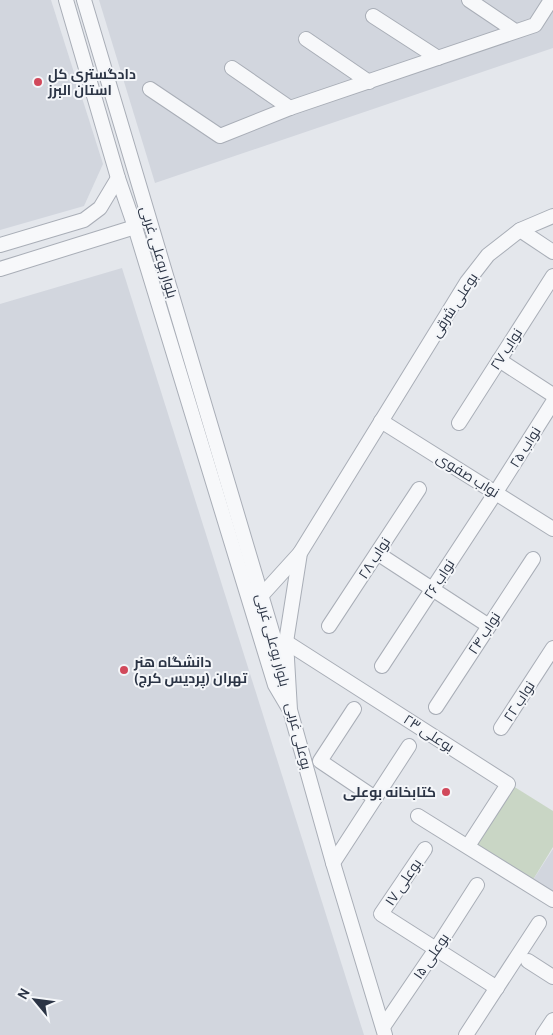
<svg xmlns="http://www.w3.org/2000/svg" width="553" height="1035" viewBox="0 0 553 1035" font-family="Cabin,Cairo,sans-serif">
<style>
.built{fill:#d2d6de}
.green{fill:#c9d6c5}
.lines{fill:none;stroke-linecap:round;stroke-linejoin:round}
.minor-casing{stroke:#a9aeb7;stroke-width:16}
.minor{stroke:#f7f8fa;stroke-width:14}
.poi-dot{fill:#d1495b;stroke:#f4f6f9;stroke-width:2}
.labels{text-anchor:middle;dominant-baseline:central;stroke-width:4;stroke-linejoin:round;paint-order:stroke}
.poi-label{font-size:14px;font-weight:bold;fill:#2b3445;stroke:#f4f6f9;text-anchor:start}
.street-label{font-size:14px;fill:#2b3445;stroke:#f4f6f9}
</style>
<rect width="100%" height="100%" fill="#e4e7ec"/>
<g class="built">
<path d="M0 0H51L103 164 84 206 0 230Z"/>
<path d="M99 0H553V48L155 183Z"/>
<path d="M122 268 364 1035H0V304Z"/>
<path d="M553 849V897L531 883Z"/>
</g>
<path class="green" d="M513 786 553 811V847L531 883 474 846Z"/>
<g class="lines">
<g class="minor-casing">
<g id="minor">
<path d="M66 0 118 178 135 227 275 685 288 707"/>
<path d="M84 0 282 665"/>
<path d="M469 0 515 31"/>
<path d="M373 16 438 58"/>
<path d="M306 39 369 82"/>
<path d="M232 68 290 108"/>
<path d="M150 89 220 136 290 108 535 25 551 0"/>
<path d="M520 230 553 252"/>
<path d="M0 245 84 220 100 208 118 178"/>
<path d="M0 269 135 227"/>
<path d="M499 360 553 395"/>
<path d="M381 421 553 529"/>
<path d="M459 423 553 276"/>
<path d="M377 553 489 626"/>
<path d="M255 598 261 596 300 553"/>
<path d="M329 626 419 489"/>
<path d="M286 642 508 784 468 846"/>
<path d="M382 666 496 492 553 402"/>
<path d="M436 707 533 559"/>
<path d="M354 709 320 761 375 798"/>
<path d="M501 728 553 648"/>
<path d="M418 816 553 900"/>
<path d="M425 849 381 914 497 988"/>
<path d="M333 863 409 746"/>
<path d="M528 961 553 977"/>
<path d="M383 1027 436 949 477 885"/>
<path d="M385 1035 333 863 290 710 286 642 300 553 467 282 488 255 520 230 553 216"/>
<path d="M466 1035 539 923"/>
<path d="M543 1035 553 1020"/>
</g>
</g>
<use href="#minor" class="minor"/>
</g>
<g class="poi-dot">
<circle cx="38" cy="82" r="5"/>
<circle cx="124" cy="670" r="5"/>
<circle cx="446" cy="792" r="5"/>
</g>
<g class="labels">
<g class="poi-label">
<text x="48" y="74">دادگستری کل<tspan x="48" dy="16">استان البرز</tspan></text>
<text x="134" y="662">دانشگاه هنر<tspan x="134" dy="16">تهران (پردیس کرج)</tspan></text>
<text x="436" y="792" text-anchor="end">کتابخانه بوعلی</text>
</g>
<g class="street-label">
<text transform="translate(159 252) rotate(73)">بلوار بوعلی غربی</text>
<text transform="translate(454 305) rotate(-57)">بوعلی شرقی</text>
<text transform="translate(506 349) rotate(-57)">نواب ۲۷</text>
<text transform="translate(525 447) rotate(-58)">نواب ۲۵</text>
<text transform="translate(468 475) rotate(32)">نواب صفوی</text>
<text transform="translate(374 558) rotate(-57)">نواب ۲۸</text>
<text transform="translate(439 579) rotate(-57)">نواب ۲۶</text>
<text transform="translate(484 633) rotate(-57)">نواب ۲۴</text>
<text transform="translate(273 640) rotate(75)">بلوار بوعلی غربی</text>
<text transform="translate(519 701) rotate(-57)">نواب ۲۲</text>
<text transform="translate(429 733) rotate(33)">بوعلی ۲۳</text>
<text transform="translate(299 736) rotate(76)">بوعلی غربی</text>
<text transform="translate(403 882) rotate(-56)">بوعلی ۱۷</text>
<text transform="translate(431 956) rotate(-56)">بوعلی ۱۵</text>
</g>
</g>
<g transform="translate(35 1000) rotate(299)" stroke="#f4f6f9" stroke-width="4" paint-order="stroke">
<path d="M0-4L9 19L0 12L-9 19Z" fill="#2b3445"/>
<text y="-8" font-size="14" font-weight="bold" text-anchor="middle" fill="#2b3445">N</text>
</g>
</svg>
